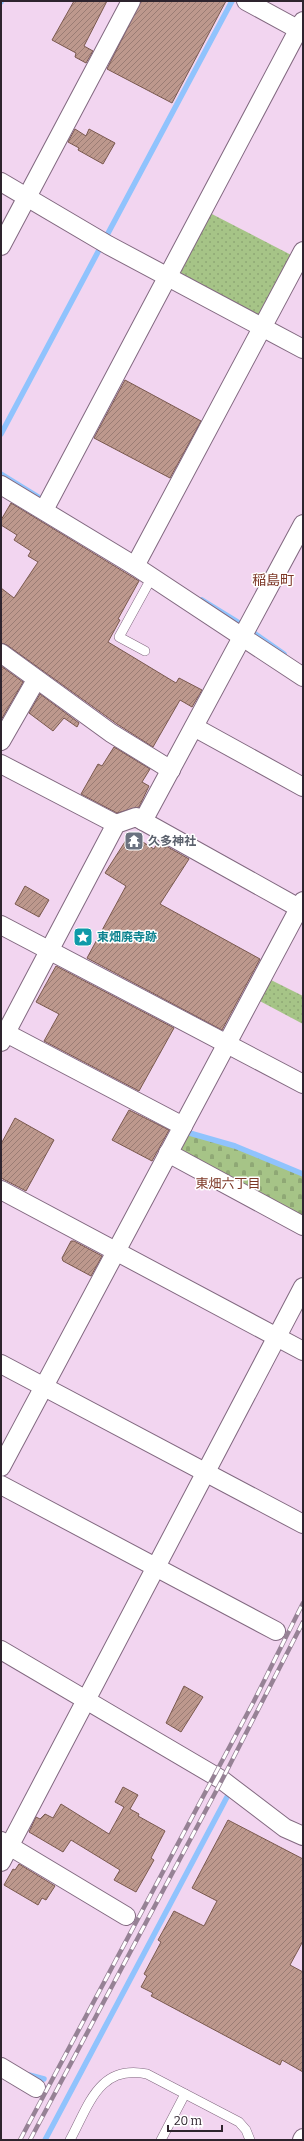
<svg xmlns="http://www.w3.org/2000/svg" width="304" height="2141" viewBox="0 0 304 2141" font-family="Bitter,'Noto Sans JP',serif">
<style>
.green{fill:url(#green-dots)}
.cemetery{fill:url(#cemetery-stones)}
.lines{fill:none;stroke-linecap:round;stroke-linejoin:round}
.stream{stroke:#90c3fd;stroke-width:5.5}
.building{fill:url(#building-hatch);stroke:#7a594f}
.service-casing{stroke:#826980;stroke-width:10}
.minor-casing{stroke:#826980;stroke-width:20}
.service{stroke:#fff;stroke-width:9}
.minor{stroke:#fff;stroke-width:18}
.rail-casing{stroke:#968295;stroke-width:4.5}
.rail{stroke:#fff;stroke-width:3;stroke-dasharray:9;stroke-linecap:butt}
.labels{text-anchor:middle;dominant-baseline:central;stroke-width:3;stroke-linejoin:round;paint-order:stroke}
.worship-label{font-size:12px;font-weight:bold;fill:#5b616d;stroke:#fff;text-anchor:start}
.culture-label{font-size:12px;font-weight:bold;fill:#0d838f;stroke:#fff;text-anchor:start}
.neighbourhood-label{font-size:13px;fill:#7d3827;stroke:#fff}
.quarter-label{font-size:14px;fill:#7d3827;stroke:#fff}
</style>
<defs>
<pattern id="green-dots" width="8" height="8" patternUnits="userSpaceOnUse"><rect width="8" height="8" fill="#a6c487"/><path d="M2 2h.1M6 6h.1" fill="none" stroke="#8fa875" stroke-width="1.8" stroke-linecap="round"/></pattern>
<pattern id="cemetery-stones" width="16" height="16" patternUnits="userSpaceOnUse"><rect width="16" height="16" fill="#a6c487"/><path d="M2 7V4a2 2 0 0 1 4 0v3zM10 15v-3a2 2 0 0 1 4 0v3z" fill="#8fa875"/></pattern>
<pattern id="building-hatch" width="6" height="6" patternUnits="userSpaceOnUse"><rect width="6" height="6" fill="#bd988d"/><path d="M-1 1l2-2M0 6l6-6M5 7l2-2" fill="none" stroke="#9a7c74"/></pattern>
</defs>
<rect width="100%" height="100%" fill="#f2d5f0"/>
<g class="green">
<path d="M208 212 295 257 257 319 181 277 178 268Z"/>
<path d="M267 978 303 996V1024L256 999Z"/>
</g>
<path class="cemetery" d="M186 1133 234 1147 303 1175V1220L173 1151Z"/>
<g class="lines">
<g class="stream">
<path d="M1 2V1"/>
<path d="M106 237 232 1"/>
<path d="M1 434 99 250"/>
<path d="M1 474 40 498"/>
<path d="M202 600 241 624"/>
<path d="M251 631 284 654"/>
<path d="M186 1132 235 1146 303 1174"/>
<path d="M29 2075 44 2079"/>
<path d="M45 2140 227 1797"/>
</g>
</g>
<g class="building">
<path d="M74 1H107L84 46 93 51 86 63 75 57 76 53 52 40Z"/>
<path d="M141 1H226L172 103 107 69Z"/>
<path d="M75 129 86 136 89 129 115 143 103 164 78 150 79 148 68 142Z"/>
<path d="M125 380 201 421 170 478 94 438Z"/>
<path d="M11 503 139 581 118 619 120 620 108 642 176 683 179 678 202 690 192 707 180 700 153 747 117 724 7 645 1 643V588L14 598 38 562 28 556 31 551 14 540 17 535 1 525V520Z"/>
<path d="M1 666 23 682 1 720Z"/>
<path d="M40 694 79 723 77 727 64 718 53 731 29 713Z"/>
<path d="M114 747 150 769 142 782 149 786 139 807 117 813 81 794 98 764 102 766Z"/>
<path d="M130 834 154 849 157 843 165 848 166 846 189 859 160 904 260 959 222 1030 87 958 126 886 105 873Z"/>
<path d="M25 886 49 900 39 917 15 904Z"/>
<path d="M56 966 174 1028 139 1091 44 1041 59 1014 36 1002Z"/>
<path d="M129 1110 169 1130 152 1161 112 1140Z"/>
<path d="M15 1118 54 1140 26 1191 1 1178V1144Z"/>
<path d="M71 1241H74L102 1256 91 1276 63 1261 62 1258Z"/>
<path d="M184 1686 203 1697 181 1732 166 1723Z"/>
<path d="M123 1787 138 1795 130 1809 139 1814 138 1816 165 1831 151 1858 154 1860 136 1892 114 1880 120 1870 71 1840 63 1852 29 1832 36 1817 40 1819 45 1814 53 1818 61 1804 109 1834 124 1807 115 1802Z"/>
<path d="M228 1820 303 1859V1941L290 1965 303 1972V2072L282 2060 280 2065 151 1996 153 1993 141 1987 147 1976 144 1974 161 1942 158 1940 174 1911 204 1926 217 1901 192 1888Z"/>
<path d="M19 1864 55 1886 46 1900 42 1898 38 1905 4 1885 13 1869 15 1870Z"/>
</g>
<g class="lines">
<g class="service-casing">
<g id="service">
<path d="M145 651 119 637 152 577"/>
<path d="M70 2140C89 2105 99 2064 147 2074L239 2122 246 2130 250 2140"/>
<path d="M161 2140 185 2094"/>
</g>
</g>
<g class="minor-casing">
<g id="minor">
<path d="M246 1 303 32"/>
<path d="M1 182 108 245 303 349"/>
<path d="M1 246 131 1"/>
<path d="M1 485 135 566 303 677"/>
<path d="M44 510 303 21"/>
<path d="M135 566 303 251"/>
<path d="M1 653 111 733 171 770"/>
<path d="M194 727 303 787"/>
<path d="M1 741 36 680"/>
<path d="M1 764 116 824"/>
<path d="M143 821 299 908"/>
<path d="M1 925 303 1084"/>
<path d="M6 1033 183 1126"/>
<path d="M1 1042 116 824 136 817 143 821 303 524"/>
<path d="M168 1153 303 1226"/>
<path d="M1 1190 303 1351"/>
<path d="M1 1364 303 1524"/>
<path d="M1 1467 303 901"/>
<path d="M1 1485 276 1631"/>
<path d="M1 1650 222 1780 285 1828 303 1836"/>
<path d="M1 1841 126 1916"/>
<path d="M1 1862 303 1287"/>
<path d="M1 2067 36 2088"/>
<path d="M302 2140 303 2138"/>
</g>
</g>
<use href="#service" class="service"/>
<use href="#minor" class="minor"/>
<g class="rail-casing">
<g id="rail">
<path d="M20 2140 254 1701 303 1603"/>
<path d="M30 2140 222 1780 303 1622"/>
</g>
</g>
<use href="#rail" class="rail"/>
</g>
<defs>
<g id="temple-square" transform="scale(1)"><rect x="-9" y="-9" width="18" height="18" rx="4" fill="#6b7280" stroke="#fff"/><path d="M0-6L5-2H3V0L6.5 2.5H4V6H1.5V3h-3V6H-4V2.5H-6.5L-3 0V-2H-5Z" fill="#fff"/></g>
<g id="sight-square" transform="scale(1)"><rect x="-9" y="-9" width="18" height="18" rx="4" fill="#0f9aa8" stroke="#fff"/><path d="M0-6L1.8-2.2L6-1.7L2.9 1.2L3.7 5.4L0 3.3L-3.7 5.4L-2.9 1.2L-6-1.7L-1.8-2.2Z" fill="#fff"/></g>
</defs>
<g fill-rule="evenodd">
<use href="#temple-square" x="134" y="841"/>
<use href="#sight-square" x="83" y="937"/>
</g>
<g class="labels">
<g class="worship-label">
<text x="148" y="841">久多神社</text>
</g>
<g class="culture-label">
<text x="97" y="937">東畑廃寺跡</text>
</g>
<g class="neighbourhood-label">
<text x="228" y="1183">東畑六丁目</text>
</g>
<g class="quarter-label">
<text x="273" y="580">稲島町</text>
</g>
</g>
<rect width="304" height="2141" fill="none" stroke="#2e242e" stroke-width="4"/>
<path d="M168 2125v6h54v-6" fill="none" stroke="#2e242e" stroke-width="2"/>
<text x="174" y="2125" font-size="12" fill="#2e242e" stroke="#ffffff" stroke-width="3" paint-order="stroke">20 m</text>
</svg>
